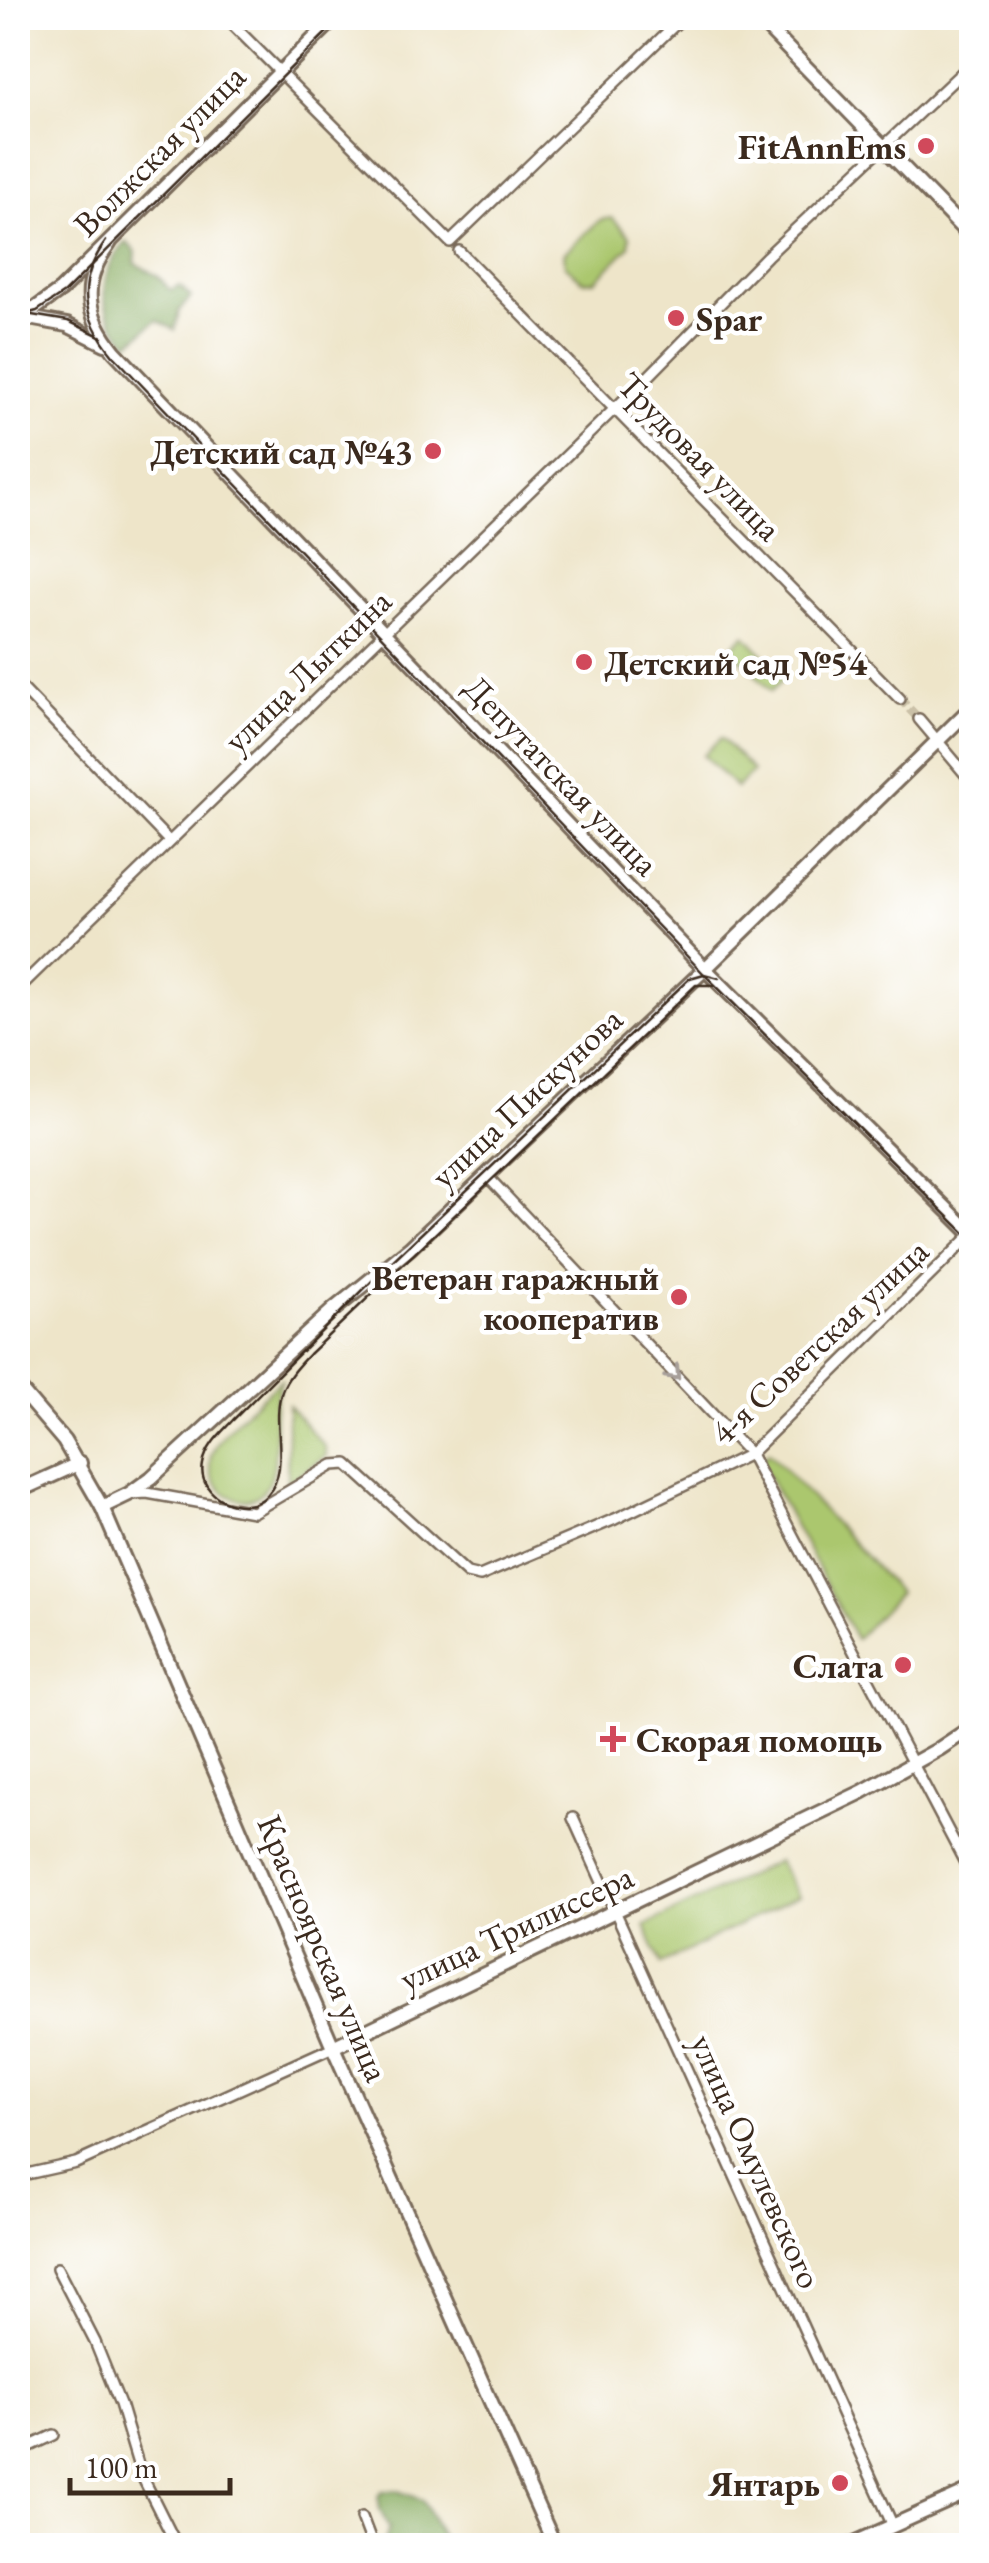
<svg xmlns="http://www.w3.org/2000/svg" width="989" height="2563" viewBox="0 0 989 2563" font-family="'EB Garamond',serif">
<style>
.green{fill:#abc76e;stroke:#737846;stroke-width:2.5}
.forest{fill:#88ac61;stroke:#626b40;stroke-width:2.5}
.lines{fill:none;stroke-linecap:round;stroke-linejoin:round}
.street-tunnel{stroke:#cac0a7;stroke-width:9;stroke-dasharray:9 4.5;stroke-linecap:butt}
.street-casing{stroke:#7a6b5a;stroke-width:14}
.secondary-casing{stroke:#7a6b5a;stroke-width:18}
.street{stroke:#fff;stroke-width:9}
.secondary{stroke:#fff;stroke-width:12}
.tram{stroke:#3b2a1e;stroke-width:2.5}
.oneway{stroke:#a79f9a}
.poi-dot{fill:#d1495b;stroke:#fff;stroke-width:4}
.labels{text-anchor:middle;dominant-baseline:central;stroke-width:9;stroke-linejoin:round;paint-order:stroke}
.poi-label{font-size:35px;font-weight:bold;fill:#3b2a1e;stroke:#fff;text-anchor:end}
.street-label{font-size:35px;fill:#3b2a1e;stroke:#fff}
</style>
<rect width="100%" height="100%" fill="#fff"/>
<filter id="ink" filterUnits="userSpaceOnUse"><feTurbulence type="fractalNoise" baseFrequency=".01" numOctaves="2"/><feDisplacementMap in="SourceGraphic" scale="20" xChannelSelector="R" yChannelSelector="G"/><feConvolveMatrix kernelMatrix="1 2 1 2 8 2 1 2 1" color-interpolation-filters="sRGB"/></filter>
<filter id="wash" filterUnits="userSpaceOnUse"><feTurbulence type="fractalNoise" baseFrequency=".0048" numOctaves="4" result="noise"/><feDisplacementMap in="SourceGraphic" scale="40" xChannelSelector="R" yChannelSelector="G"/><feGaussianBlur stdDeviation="2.25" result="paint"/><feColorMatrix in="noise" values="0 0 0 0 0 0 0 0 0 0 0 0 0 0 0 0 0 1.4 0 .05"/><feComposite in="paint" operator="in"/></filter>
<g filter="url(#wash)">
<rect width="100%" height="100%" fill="#eee5c9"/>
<g class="green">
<path d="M612 218 630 236 629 247 595 281H583L565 265 564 253 600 220Z"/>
<path d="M745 635 785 678 771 691 731 648Z"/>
<path d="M721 738 753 771 736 788 703 755Z"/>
<path d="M282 1379C266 1412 284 1458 267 1486 247 1519 199 1486 212 1453 222 1429 262 1398 282 1379Z"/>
<path d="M288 1405 325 1447 326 1456 287 1483Z"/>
<path d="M769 1452 899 1593 856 1639 760 1461Z"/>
<path d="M778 1861 798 1896 661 1964 645 1926Z"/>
</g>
<g class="forest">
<path d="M126 242 136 252 135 263 159 277 170 290 180 286 191 297 179 311 175 330 157 320 129 343C97 312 96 276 126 242Z"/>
<path d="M395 2490 423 2500 443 2541 441 2545H384L389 2528 380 2510 378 2496 382 2492Z"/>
</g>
</g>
<g filter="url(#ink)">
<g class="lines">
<g class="street-tunnel">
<path d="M634 390 648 377"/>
<path d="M900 699 919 719"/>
</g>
<g class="street-casing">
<g id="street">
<path d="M226 18 450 242 682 18"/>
<path d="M459 251 900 699"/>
<path d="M648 377 767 256 972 63"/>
<path d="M18 684 169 841"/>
<path d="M919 719 972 782"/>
<path d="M18 989 634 390"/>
<path d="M487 1176 750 1454 972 1876"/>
<path d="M132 1494 147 1493 253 1512 333 1465 347 1464 467 1573 480 1576 615 1519 750 1454 972 1234"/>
<path d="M573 1818 893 2526"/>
<path d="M18 2176 76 2163 333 2047"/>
<path d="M57 2268 95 2342 120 2404 141 2474 177 2546"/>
<path d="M18 2452 54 2435"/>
<path d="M362 2517 373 2546"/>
</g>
</g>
<g class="secondary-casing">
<g id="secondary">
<path d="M758 18 972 238"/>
<path d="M109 244C80 283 85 315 115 352L705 969 972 1234"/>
<path d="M18 312 36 308 61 290 335 18"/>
<path d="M18 316 67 325 105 344"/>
<path d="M18 1387 64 1441 102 1507 333 2047 555 2546"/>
<path d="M18 1491 80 1463"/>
<path d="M102 1507 129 1494 151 1478 333 1310 410 1248 468 1193 705 969 972 707"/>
<path d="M333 2047 862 1792 939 1749 972 1727"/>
<path d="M848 2546 972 2490"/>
</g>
</g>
<use href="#street" class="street"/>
<use href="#secondary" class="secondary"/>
<g class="tram">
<path d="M106 241C76 282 81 316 113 355L704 974 972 1240"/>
<path d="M26 314 68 321 102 337"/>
<path d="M18 316 37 311 64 293 341 18"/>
<path d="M715 985H696L309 1354C299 1365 287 1377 282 1391 270 1423 292 1469 267 1495 245 1519 196 1497 203 1464 206 1446 221 1433 233 1420L384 1269 690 978 704 974 719 978"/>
</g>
</g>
<defs><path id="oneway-chevron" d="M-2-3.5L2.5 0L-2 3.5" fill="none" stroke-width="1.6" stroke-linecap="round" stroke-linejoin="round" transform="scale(2.5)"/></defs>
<use class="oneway" href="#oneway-chevron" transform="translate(674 1374) rotate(47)"/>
</g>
<g class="poi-dot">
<circle cx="926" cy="146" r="10"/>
<circle cx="676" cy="318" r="10"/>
<circle cx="433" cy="451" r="10"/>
<circle cx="584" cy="662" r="10"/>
<circle cx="679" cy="1297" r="10"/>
<circle cx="903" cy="1665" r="10"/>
<path d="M608 1724h10v10h10v10h-10v10h-10v-10h-10v-10h10z"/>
<circle cx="840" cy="2483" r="10"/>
</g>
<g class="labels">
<g class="poi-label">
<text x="906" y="146">FitAnnEms</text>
<text x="696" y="318" text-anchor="start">Spar</text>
<text x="413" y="451">Детский сад №43</text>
<text x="604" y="662" text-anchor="start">Детский сад №54</text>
<text x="659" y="1277">Ветеран гаражный<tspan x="659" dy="40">кооператив</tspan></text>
<text x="883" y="1665">Слата</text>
<text x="636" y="1739" text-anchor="start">Скорая помощь</text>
<text x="820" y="2483">Янтарь</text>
</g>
<g class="street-label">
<text transform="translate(159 150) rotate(-45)">Волжская улица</text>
<text transform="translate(700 456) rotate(46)">Трудовая улица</text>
<text transform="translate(307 670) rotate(-44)">улица Лыткина</text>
<text transform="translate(562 775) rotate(46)">Депутатская улица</text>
<text transform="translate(526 1097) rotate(-43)">улица Пискунова</text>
<text transform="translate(819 1341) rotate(-43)">4-я Советская улица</text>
<text transform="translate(516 1927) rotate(-25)">улица Трилиссера</text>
<text transform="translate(324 1948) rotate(67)">Красноярская улица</text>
<text transform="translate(757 2161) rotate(66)">улица Омулевского</text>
</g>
</g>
<rect width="989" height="2563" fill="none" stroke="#fff" stroke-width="60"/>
<path d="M70 2478v15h160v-15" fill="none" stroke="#3b2a1e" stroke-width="5"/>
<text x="85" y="2478" font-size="30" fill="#3b2a1e" stroke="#ffffff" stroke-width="8" paint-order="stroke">100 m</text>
</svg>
